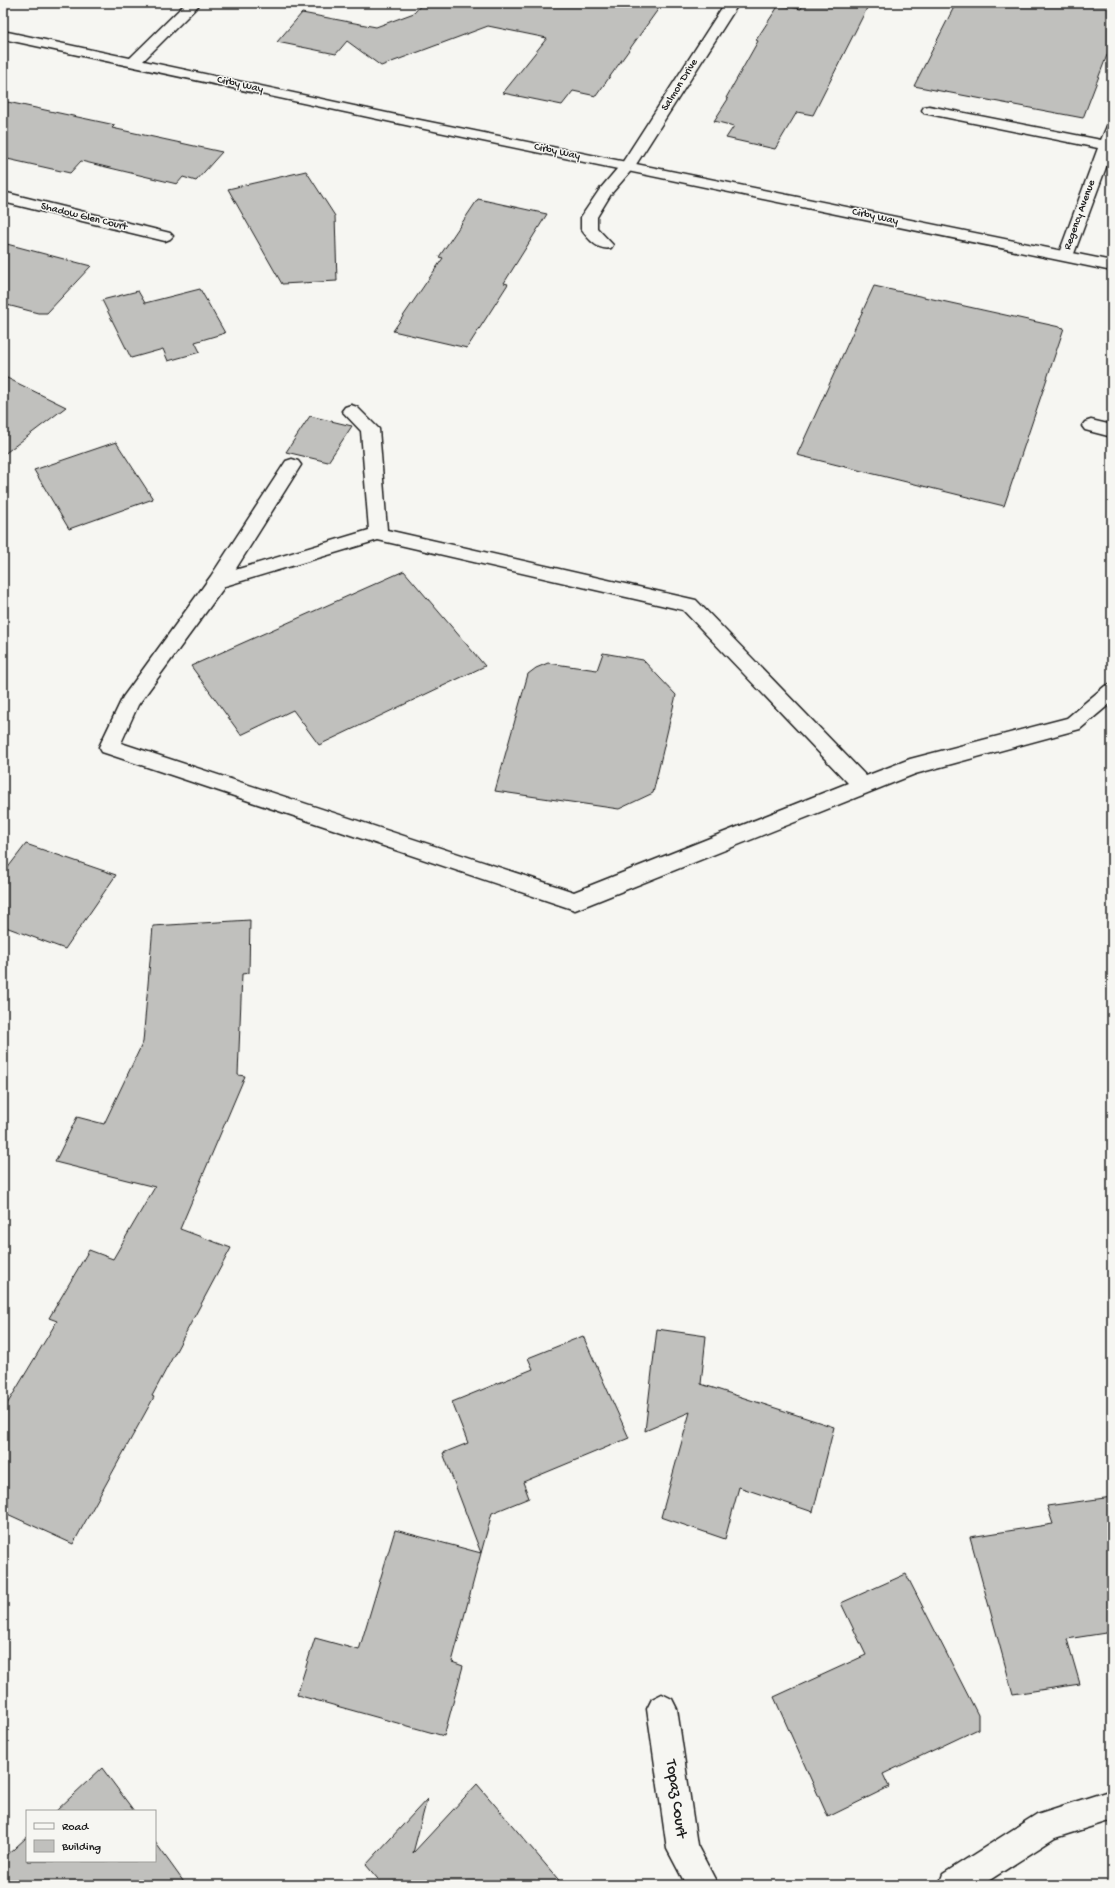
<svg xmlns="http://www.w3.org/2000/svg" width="1115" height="1888" viewBox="0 0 1115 1888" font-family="'Gochi Hand',sans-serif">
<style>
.building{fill:#c0c0bd;stroke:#1c1c1c}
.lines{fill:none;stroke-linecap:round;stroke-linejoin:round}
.minor-casing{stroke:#1c1c1c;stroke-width:3}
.major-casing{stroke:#1c1c1c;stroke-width:3}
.minor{fill:#f6f6f2;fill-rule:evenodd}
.major{fill:#f6f6f2;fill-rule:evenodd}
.labels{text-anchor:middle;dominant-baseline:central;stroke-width:3;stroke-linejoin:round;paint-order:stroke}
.far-street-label{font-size:11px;fill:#1c1c1c;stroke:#f6f6f2}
.near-street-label{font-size:16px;fill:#1c1c1c;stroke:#f6f6f2}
</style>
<rect width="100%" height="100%" fill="#f6f6f2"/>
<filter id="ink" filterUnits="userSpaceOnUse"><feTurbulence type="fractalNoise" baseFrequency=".025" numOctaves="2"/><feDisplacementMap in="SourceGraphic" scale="8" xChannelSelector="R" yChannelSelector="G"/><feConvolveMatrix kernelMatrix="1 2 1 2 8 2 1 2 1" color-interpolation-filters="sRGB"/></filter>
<g filter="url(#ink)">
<g class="building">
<path d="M423 3H630L659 8 596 96 573 91 562 105 503 93 547 38 488 26 381 66 347 41 336 54 277 42 302 13 376 27 414 13Z"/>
<path d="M804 3H842L867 8 813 115 797 112 775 149 726 138 734 126 714 121 728 99 726 98 758 41 756 40 779 5 801 9Z"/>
<path d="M956 3H1112V42L1083 118 914 86Z"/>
<path d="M3 101 115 125 112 128 222 152 196 181 183 177 177 184 81 161 70 173 3 158Z"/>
<path d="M306 171 335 216 337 281 282 284 228 189Z"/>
<path d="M478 199 547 214 504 283 508 284 467 348 393 331 443 258 439 257Z"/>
<path d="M3 243 60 258 91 266 47 313H38L3 304Z"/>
<path d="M874 286 1064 328 1004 506 797 455Z"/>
<path d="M200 289 225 333 195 342 200 352 168 361 163 349 131 358 102 300 138 291 145 303Z"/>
<path d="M3 376 66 407 3 455Z"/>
<path d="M310 416 352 426 328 462 286 452Z"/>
<path d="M116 442 153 499 69 529 34 470Z"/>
<path d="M404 571 485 666 319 745 293 710 241 735 191 666Z"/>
<path d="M603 653 643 660 676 695 653 793 619 809 495 791 528 674 536 668 548 663 597 670Z"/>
<path d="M26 844 116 875 65 949 3 926V874Z"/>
<path d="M250 920 249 973 242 974 238 1075 245 1076 180 1229 231 1248 152 1396 154 1397 73 1544 3 1512V1411L57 1321 49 1318 89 1250 113 1259 155 1187 55 1162 77 1117 104 1124 143 1042 153 926Z"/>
<path d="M657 1329 706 1336 701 1384 834 1427 813 1512 739 1487 725 1539 661 1517 690 1412 645 1431Z"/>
<path d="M583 1336 629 1438 523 1482 529 1498 492 1513 481 1553 443 1453 468 1443 452 1402 533 1369 528 1358Z"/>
<path d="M1112 1497V1632L1067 1639 1080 1684 1013 1694 970 1537 1053 1524 1047 1506Z"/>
<path d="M395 1530 481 1553 452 1662 463 1666 444 1736 297 1695 315 1638 359 1650Z"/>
<path d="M906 1574 978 1715V1729L883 1774 889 1787 828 1817 774 1697 866 1655 841 1603Z"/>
<path d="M102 1768 134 1811H56L89 1780Z"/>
<path d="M477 1784 563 1885H383L366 1865 427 1799 413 1853Z"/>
<path d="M27 1837V1861H155V1842L186 1885H3V1859Z"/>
</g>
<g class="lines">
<g class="minor-casing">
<g id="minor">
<path d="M186 3H201L139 65H129L127 62 129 59Z"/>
<path d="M725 3H739L635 166 611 194 597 217V228L613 245 611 248C598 251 588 239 581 229V217L600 189 622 163Z"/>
<path d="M929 106 1101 140 1107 126 1112 125V151L1072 259H1060L1058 256 1098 148 924 113 922 110 924 107Z"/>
<path d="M3 192 170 233 173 236 170 239 165 241 3 202Z"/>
<path d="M351 405 357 407 379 429 387 530 696 600 866 776 910 759 1067 718 1105 686 1112 684V702L1080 729 915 774 575 910 102 752 99 747 123 697 211 576 286 461 292 459 298 461 301 465 235 570 369 530 361 431 342 411 345 407ZM378 540 683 610 848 783 574 892 121 743 138 705 225 586Z"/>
<path d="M1091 420 1112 425V437L1085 430 1082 426 1085 422Z"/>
<path d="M662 1694 672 1699 677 1709 697 1845 718 1885H686L667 1849 647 1709 652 1699Z"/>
<path d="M1112 1790V1820L1055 1838 982 1885H939L943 1874 1037 1814Z"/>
</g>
</g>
<g class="major-casing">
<path id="major" d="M3 31 415 119 1112 261V271L415 127 3 39Z"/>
</g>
<use href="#minor" class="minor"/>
<use href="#major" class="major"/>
</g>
</g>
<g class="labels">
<g class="far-street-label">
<text transform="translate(240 85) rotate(12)">Cirby Way</text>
<text transform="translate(680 85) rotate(-58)">Salmon Drive</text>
<text transform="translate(557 152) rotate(12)">Cirby Way</text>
<text transform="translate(1080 215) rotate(-70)">Regency Avenue</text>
<text transform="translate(84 217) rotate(14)">Shadow Glen Court</text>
<text transform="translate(875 217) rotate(12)">Cirby Way</text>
</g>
<g class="near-street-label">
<text transform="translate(675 1799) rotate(82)">Topaz Court</text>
</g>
</g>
<rect width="1115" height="1888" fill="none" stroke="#f6f6f2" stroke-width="16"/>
<rect x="8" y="8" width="1099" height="1872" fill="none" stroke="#1c1c1c" stroke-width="1.5" filter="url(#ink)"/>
<rect x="26" y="1810" width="130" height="52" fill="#f6f6f2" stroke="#9f9f9c"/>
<rect x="34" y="1823" width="20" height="6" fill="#f6f6f2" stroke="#9f9f9c"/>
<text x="62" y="1830" font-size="12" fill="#1c1c1c">Road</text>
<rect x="34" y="1840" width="20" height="12" fill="#c0c0bd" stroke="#9f9f9c"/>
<text x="62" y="1850" font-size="12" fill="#1c1c1c">Building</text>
</svg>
